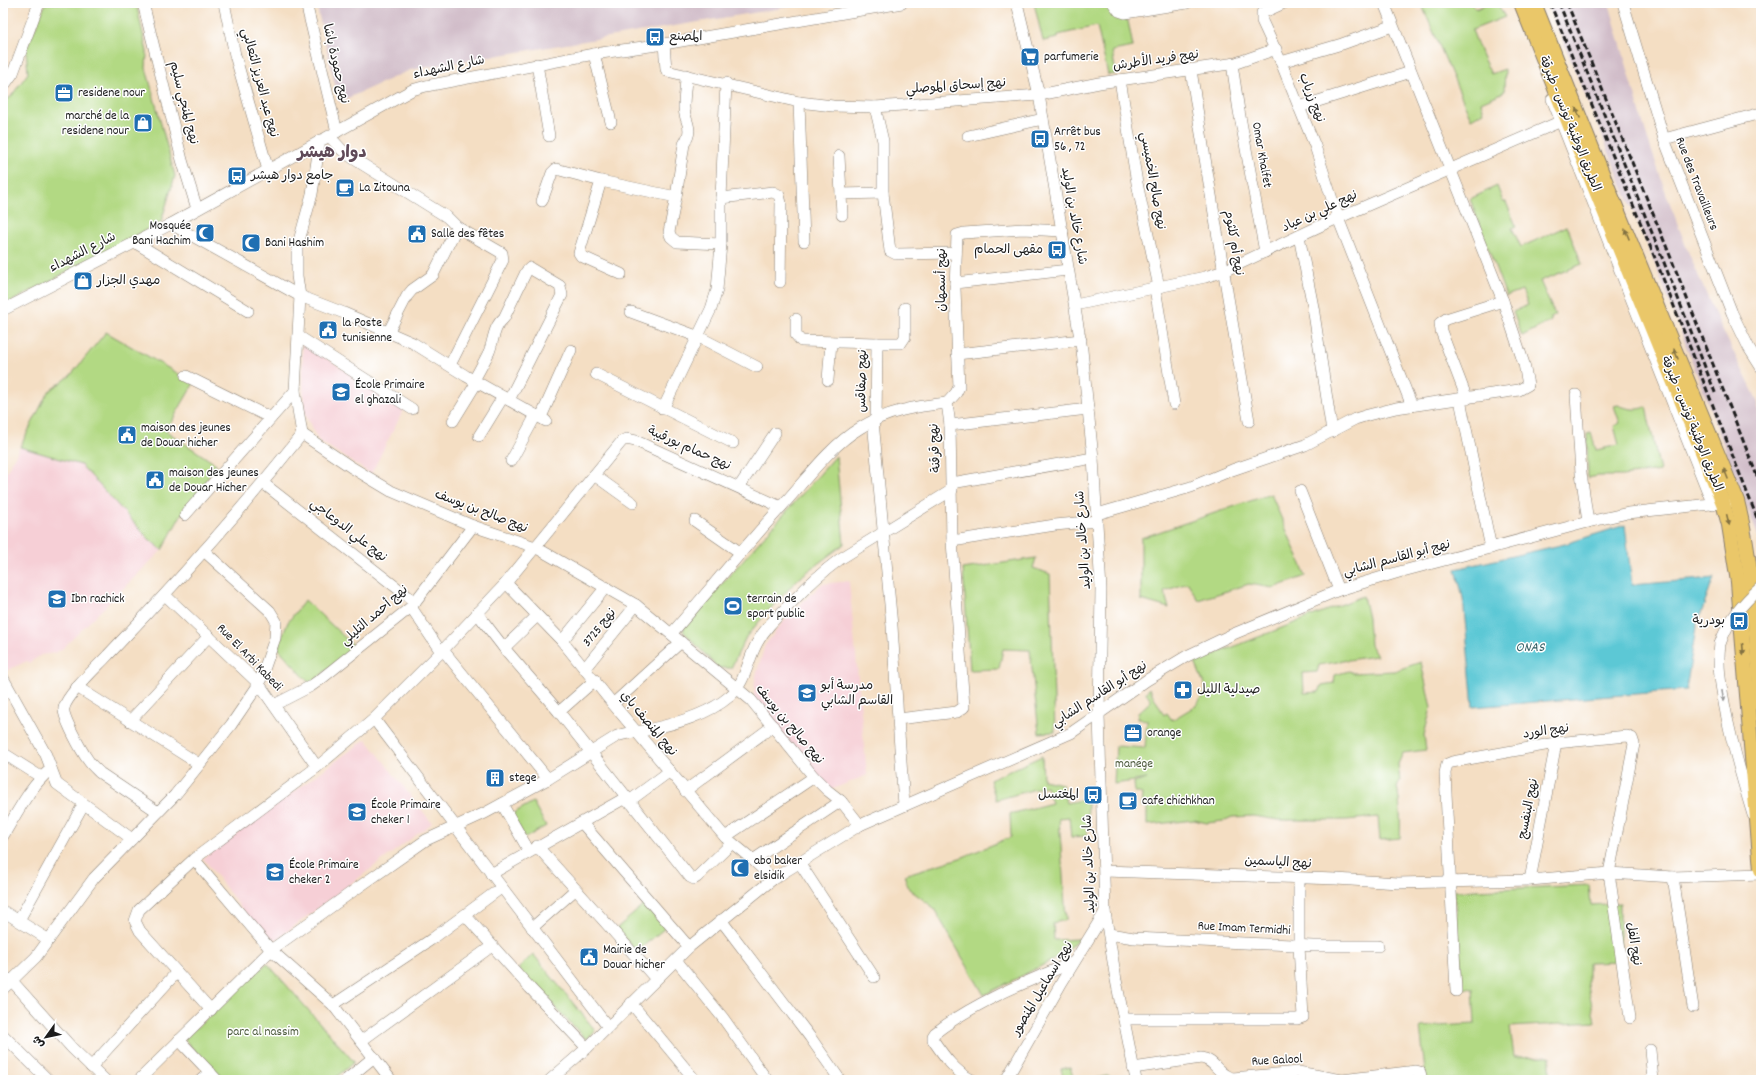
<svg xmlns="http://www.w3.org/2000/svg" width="1764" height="1083" viewBox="0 0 1764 1083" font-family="Dekko,'Playpen Sans Arabic',sans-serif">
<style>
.built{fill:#f6cfd6}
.industrial{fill:#d1bdc9}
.green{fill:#b2d983;stroke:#677a50}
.water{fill:#5cc8d5;stroke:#3c7278}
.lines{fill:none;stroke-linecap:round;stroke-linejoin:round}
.minor-casing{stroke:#887d70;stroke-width:12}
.major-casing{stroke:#887d70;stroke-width:16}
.minor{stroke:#fff;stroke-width:11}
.major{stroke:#eac769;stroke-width:14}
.rail{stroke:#1c1c1c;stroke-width:3;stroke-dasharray:6 3;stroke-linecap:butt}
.minor-bridge-casing{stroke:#887d70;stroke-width:12;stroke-linecap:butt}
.minor-bridge{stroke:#fff;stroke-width:11}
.oneway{fill:#837242}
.oneway2{fill:#999}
.labels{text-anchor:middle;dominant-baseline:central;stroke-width:3;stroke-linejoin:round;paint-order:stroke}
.poi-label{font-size:13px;fill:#1c1c1c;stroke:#fff;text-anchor:start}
.street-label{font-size:13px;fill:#1c1c1c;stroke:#fff}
.park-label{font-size:13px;fill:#505e40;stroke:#fff}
.water-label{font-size:14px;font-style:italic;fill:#366166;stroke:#fff}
.district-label{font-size:17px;font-weight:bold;fill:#604a58;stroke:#fff}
</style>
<rect width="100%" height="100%" fill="#fff"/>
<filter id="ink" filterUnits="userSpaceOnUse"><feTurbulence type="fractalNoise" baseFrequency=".025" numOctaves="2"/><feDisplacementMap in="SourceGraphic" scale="8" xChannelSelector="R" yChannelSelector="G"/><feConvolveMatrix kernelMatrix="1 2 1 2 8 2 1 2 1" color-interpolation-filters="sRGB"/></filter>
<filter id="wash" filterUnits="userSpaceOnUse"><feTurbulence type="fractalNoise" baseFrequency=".012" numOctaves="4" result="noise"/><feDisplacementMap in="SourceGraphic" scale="16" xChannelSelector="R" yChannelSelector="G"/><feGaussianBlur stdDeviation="0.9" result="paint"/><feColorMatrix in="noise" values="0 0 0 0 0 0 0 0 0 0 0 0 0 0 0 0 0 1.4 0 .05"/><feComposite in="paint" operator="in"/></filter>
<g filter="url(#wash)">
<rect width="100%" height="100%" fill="#f4dec3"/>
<g class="built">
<path d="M302 342 404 409 371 474 318 440 304 412Z"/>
<path d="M20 447 81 465 149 539 162 550 62 649 55 653 41 655 29 663 27 661 4 672 3 669V478Z"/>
<path d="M849 581 867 775 828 791 753 706 755 679 765 645 787 617 822 584Z"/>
<path d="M366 739 432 823 269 945 203 858Z"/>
</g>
<g class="industrial">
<path d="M316 3H812L410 70 339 102Z"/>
<path d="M1547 3H1609L1647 137 1666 193 1687 249 1714 312 1758 402 1759 429 1761 441V544L1655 264Z"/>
</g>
<g class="green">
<path d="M46 3H136L147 52 146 68 175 176 161 222 3 306V100L10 98 28 73 26 50Z"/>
<path d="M1034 3H1106L1112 15 1128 21 1133 47 1112 51 1116 74 1108 75 1097 26 1058 35V38L1043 41Z"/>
<path d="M1119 3H1167L1127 11Z"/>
<path d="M1421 3H1472L1476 9 1489 3H1497L1505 17 1472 30 1482 56 1491 74 1505 69 1504 92 1481 102 1484 112 1471 119Z"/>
<path d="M1497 186 1503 202H1506L1516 226 1512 228 1521 247 1567 226 1582 264 1540 281 1555 315 1550 318 1551 321 1522 336 1513 312 1528 305 1522 290 1506 296 1470 199Z"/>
<path d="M106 332 194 383 166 431 217 465 181 515 162 550 149 539 81 465 20 447 48 392 70 376Z"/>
<path d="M1618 405C1628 409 1636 411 1646 407L1660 471 1622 476H1598L1588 478 1587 434 1591 433 1596 450 1619 445 1614 426 1620 423 1614 406Z"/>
<path d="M836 456 844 544 799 578 768 611 746 637 731 668H718L683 631 685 625Z"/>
<path d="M1271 494 1306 576 1273 588 1249 584 1198 600 1188 583 1164 591 1169 608 1141 600V538Z"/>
<path d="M1036 558 1033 568 1050 574 1055 732 1039 733 1030 650 1003 649 999 669 970 670 963 569Z"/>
<path d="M1363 596 1368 618 1370 645 1377 656C1357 658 1338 662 1319 665L1317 672 1303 673 1304 693 1319 692 1322 685 1334 683 1335 675 1349 671 1353 673 1394 671 1421 662 1431 708 1424 735 1426 750 1403 753 1398 764 1400 782 1397 786C1400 803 1401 821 1400 838L1380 840 1378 817 1346 820H1279L1253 816 1232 817 1223 821 1207 823 1194 820 1147 825V806L1141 807 1142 794 1135 792 1134 783 1147 779 1114 784 1116 746 1145 748 1147 720 1137 719 1138 713 1151 701 1146 693 1149 688 1164 715 1167 713 1172 720 1197 705 1206 689 1195 662Z"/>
<path d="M305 600 355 647 310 684 278 648 288 622Z"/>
<path d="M1042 756 1043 780 1062 784 1066 803 1088 799 1087 836 1071 837 1069 817 1059 818 1066 920 1053 923 1054 940 1080 939 1053 960 984 995 933 907 909 889 904 875 963 857 1011 837 1010 814 1052 803 1046 786 996 800 990 780Z"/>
<path d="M533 802 546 826 525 838 512 814Z"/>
<path d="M1589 885 1591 905 1620 903V962L1588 963V985L1595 1022 1510 1027 1514 1057 1550 1056V1080H1426L1420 1027 1475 1024 1473 989 1463 988 1454 891Z"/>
<path d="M645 904 665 928 636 952 617 928Z"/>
<path d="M533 954 595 1030 587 1040 518 969Z"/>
<path d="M267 963 354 1062 333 1080H222L184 1039Z"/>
<path d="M1070 1067 1074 1080H1064L1061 1069Z"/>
<path d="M1106 1076 1124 1078V1080H1090Z"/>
</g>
<path class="water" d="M1625 525 1632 585 1714 578 1696 627 1686 690 1473 707 1463 598 1456 569 1565 544Z"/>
</g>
<g filter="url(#ink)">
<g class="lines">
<g class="minor-casing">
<g id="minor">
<path d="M143 3 182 160 197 209"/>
<path d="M224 3 235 55 268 170"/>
<path d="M306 3 337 132"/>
<path d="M1017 3 1039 95 1082 350 1093 458 1101 589 1099 715 1105 912 1116 980 1136 1080"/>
<path d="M1113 3 1119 11 1125 13 1187 3"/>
<path d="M1284 3 1262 13V21L1281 62 1299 107 1315 146 1338 218 1412 406"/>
<path d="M1623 3 1664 139 1732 313 1749 348 1761 367"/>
<path d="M664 44 666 69 667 71 799 102 833 106 875 107 883 141V193L890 251 896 254 956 253"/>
<path d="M594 54 611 122"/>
<path d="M1281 62 1342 44 1392 26"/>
<path d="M537 64 549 136"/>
<path d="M1232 64 1239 111 1265 252"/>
<path d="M1191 70C1209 187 1229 304 1249 421"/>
<path d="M1120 80 1137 183 1159 287"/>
<path d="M3 87 13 73 39 3"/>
<path d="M1552 99 1713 505"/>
<path d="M799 102 804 241"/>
<path d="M875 107 1039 95 1099 83 1236 63 1276 49"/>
<path d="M1299 107 1411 72"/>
<path d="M968 136 1043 119"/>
<path d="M330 137 342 150 354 159 447 217 457 227 502 253 503 260 450 365"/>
<path d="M1664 139 1761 113"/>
<path d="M320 140 312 194 297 248V276L300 296 295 391 302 434 351 467 391 491 473 526 535 547 636 605 751 700 814 777 827 790 841 801 860 825"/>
<path d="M839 156 841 194"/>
<path d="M601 181 676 197 684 144C695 127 684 122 684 107 684 96 686 86 686 75"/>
<path d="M676 197 669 232 671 237 677 242 721 244V198L726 83"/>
<path d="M721 198 773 192 779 195 781 203 780 282"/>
<path d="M542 201 552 173 556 169 601 181 579 253 581 256 621 274"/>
<path d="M842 215 841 194 883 193"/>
<path d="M171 224 300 296 344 313 413 343 466 376 546 421"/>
<path d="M1299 236 1313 307 1332 432"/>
<path d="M136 243 248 311"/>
<path d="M955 283 1068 270"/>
<path d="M1155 288 1174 404"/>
<path d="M1075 305 1205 277 1224 271 1322 225 1566 119"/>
<path d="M3 310 171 224 412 90 426 86 594 54 664 44 902 3"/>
<path d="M631 312 699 337 757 367"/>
<path d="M796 319V335L801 341 877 343"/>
<path d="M389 331 407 296 412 290 433 275 457 227"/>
<path d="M298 336 412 409"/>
<path d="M957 354 1081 340"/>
<path d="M596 374 733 443"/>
<path d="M186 376 271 418"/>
<path d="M474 380C479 371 484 362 489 352 494 340 493 327 504 318L526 272 530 268 533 270 560 286 562 295 509 400"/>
<path d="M828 380 831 342"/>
<path d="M1576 395 1581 473 1588 522"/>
<path d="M1467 399 1441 331 1440 323 1446 319 1503 301"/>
<path d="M1460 400 1491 548"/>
<path d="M947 403 956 393 959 387 955 289 957 235 964 233 1023 229 1063 231"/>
<path d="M663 409 711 309 717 290 721 244"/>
<path d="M541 417 571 350"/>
<path d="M876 420 877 343H901L905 337V308"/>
<path d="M453 421 477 382"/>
<path d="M873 421 892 626 898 719"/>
<path d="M950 425 1088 409"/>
<path d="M479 436 503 397"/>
<path d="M511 461 536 415"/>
<path d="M594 475 633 503"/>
<path d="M263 483 415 602"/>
<path d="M952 483 1093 458"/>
<path d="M739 487 775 433"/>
<path d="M1300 491 1339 590"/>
<path d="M1097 514 1191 487 1232 470 1305 445 1355 419 1368 415 1396 408 1519 390 1528 385 1524 364 1503 301 1384 3"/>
<path d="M185 515 295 391"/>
<path d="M695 521 741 553"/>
<path d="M952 541 1055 525 1097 521"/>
<path d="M506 583 562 641 613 704 725 837 753 860 773 879"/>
<path d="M165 595 259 684 317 767"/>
<path d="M411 607 441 652"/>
<path d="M477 613 504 648 559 712 690 877 694 879 697 877 732 843"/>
<path d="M672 633C711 588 749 542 789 498 811 473 832 445 860 428 887 411 917 406 947 403L950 425 952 541 964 707 957 712 898 719 904 805"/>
<path d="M562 641 606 587"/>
<path d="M1720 644C1717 666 1721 686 1725 708 1732 745 1742 779 1753 815"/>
<path d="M504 648 537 616"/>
<path d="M443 650 548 779"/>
<path d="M585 668 636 605"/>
<path d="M3 678 46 755 57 784 132 839"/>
<path d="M77 687 199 764"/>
<path d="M613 704 681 642"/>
<path d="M274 705 311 686 321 679 411 607 473 526"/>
<path d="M559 712 595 680"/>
<path d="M374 719 608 1027"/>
<path d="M130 721 209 636"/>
<path d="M3 753 41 777"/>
<path d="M685 791 773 726"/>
<path d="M628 802 670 771"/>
<path d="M502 804 529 851"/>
<path d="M158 812 100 773C96 769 91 765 88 760 82 752 62 716 64 708 67 694 98 666 108 655 176 584 241 511 302 434"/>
<path d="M582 823 689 947"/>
<path d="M3 836C17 813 30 786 51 769"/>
<path d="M725 837 814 777"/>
<path d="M537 846 656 979"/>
<path d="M194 859 139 910 135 921 140 931 211 1010"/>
<path d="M753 860 841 801"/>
<path d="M799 862 874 977"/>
<path d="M1105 871 1336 879 1398 883 1530 880 1609 873 1673 877 1761 874"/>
<path d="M491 874 625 798"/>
<path d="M1673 877 1693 1007"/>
<path d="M1530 880 1556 743"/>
<path d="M3 911 49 940"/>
<path d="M465 915 530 988 587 1048"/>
<path d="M19 920 83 805"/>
<path d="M721 920 810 1037 840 1080"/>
<path d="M532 928 575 890"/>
<path d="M1109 934 1134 938 1313 946H1378"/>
<path d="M676 960 723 1018 767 1080"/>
<path d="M3 976 12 981 72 1048 105 1080"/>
<path d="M3 989 36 957 94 878 175 795 231 725 259 684 275 638 276 621 270 611 204 551"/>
<path d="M1456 991 1445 773 1447 764 1452 762 1556 743 1627 736 1632 738 1634 744 1609 873 1630 1018"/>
<path d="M631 1003 695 1080"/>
<path d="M333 1005 432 939 501 888"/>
<path d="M1124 1019H1297L1303 1017 1299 946V879"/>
<path d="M3 1035 48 1080"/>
<path d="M179 1040 217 1080"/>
<path d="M361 1041 492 946"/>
<path d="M1650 1050 1653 1080"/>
<path d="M91 1067 177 972"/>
<path d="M1133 1068 1201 1058C1216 1060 1218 1076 1233 1078L1298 1072 1342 1080 1416 1071 1420 1072 1422 1080"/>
<path d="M139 1080 271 950 349 894 426 840 485 813 548 779 617 736C627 732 636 732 647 730 675 724 708 715 730 696 745 684 748 659 757 643 767 624 783 612 797 597 810 583 824 571 840 559L952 490"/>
<path d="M201 1080 210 1072"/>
<path d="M346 1080 374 1057"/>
<path d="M391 1080 333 1005 271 950 194 859 317 767 374 719 443 650 506 583 622 441 626 439 636 441 781 507"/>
<path d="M550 1080 587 1048 689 947 773 879 860 825 1071 733 1147 680 1187 656 1231 635 1339 590 1399 572 1588 522 1628 513 1729 502"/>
<path d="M972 1080C955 1072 944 1056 933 1040V1036L935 1033C975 1002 1028 981 1074 962"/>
<path d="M1006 1080 1062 982 1105 912"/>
</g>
</g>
<g class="major-casing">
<g id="major">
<path d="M1521 3 1591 179 1723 503 1729 525 1738 582 1761 870"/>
<path d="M1534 3 1602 173 1737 501C1754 568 1756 637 1761 705"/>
</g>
</g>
<use href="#minor" class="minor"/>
<use href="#major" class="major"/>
<g class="rail">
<path d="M1550 3 1657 263 1761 528"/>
<path d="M1559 3 1663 260 1716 395"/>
<path d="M1567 3 1671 258 1761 486"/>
</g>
<g class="minor-bridge-casing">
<path id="minor-bridge" d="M1720 644C1728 620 1743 603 1761 587"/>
</g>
<use href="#minor-bridge" class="minor-bridge"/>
</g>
<defs><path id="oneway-solid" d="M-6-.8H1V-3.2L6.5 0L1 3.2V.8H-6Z"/></defs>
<g class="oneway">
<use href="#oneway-solid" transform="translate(1578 113) rotate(-112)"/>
<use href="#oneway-solid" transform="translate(1627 234) rotate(-112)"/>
<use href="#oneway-solid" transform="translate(1676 354) rotate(-112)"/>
<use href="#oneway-solid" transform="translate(1726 474) rotate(-112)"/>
<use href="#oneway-solid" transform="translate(1728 520) rotate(76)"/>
<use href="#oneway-solid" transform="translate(1743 649) rotate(85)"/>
</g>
<use class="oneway2" href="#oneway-solid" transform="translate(1723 696) rotate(79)"/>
</g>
<defs>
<g id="bus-square" transform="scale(1)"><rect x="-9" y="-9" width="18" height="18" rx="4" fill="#1f6fb2" stroke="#fff"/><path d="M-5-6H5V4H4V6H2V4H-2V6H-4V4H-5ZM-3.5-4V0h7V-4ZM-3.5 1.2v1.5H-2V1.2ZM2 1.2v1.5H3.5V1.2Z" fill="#fff"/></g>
<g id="supermarket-square" transform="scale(1)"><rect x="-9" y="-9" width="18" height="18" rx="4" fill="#1f6fb2" stroke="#fff"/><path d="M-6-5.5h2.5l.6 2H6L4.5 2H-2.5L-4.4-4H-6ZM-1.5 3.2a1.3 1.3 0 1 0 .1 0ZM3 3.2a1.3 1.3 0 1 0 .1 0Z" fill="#fff"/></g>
<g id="office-square" transform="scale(1)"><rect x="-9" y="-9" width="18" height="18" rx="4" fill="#1f6fb2" stroke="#fff"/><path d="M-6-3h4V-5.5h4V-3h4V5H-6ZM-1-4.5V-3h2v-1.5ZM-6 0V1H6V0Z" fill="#fff"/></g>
<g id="shop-square" transform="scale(1)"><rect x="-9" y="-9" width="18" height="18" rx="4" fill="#1f6fb2" stroke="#fff"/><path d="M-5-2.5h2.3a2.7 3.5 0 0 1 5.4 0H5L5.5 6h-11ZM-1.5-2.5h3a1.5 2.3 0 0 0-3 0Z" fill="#fff"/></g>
<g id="cafe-square" transform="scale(1)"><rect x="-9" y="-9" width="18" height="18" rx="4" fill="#1f6fb2" stroke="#fff"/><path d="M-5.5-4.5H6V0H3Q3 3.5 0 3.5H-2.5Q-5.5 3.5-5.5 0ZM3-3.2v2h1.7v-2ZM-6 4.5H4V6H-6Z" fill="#fff"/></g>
<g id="mosque-square" transform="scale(1)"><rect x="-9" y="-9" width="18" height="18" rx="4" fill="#1f6fb2" stroke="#fff"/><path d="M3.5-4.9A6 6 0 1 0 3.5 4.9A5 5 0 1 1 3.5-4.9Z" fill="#fff"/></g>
<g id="civic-square" transform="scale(1)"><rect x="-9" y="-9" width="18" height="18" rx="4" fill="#1f6fb2" stroke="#fff"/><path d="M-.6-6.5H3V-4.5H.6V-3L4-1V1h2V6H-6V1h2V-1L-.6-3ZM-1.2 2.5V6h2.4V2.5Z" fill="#fff"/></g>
<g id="school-square" transform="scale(1)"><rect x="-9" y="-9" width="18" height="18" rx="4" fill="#1f6fb2" stroke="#fff"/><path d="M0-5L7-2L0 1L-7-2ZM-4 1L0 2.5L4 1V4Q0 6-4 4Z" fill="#fff"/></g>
<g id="stadium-square" transform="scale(1)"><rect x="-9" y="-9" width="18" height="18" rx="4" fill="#1f6fb2" stroke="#fff"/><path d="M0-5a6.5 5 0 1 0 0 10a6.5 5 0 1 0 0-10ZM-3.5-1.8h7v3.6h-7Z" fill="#fff"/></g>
<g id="pharmacy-square" transform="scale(1)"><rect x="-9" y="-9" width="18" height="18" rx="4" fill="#1f6fb2" stroke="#fff"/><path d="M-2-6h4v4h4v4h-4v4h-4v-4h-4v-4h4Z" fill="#fff"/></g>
<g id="building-square" transform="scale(1)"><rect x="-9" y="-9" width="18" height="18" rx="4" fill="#1f6fb2" stroke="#fff"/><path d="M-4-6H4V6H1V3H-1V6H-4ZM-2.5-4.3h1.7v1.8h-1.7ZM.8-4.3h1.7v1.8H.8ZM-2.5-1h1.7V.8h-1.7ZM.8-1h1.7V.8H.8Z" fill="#fff"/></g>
</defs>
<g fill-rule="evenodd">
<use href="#bus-square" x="655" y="37"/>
<use href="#supermarket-square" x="1030" y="57"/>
<use href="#office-square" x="64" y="93"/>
<use href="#shop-square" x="143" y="123"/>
<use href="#bus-square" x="1040" y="139"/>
<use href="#bus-square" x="237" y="176"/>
<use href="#cafe-square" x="345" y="188"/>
<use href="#mosque-square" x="205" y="233"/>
<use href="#civic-square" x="417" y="234"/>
<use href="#mosque-square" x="251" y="243"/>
<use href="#bus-square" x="1057" y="250"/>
<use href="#shop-square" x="83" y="281"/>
<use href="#civic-square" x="328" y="330"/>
<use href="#school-square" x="341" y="392"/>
<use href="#civic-square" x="127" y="435"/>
<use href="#civic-square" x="155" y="480"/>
<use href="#school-square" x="57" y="599"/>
<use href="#stadium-square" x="733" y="606"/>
<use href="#bus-square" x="1739" y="621"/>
<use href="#pharmacy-square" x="1183" y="690"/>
<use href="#school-square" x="807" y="693"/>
<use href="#office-square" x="1133" y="733"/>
<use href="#building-square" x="495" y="778"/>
<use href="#bus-square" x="1093" y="795"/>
<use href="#cafe-square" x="1128" y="801"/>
<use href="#school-square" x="357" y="812"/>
<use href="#mosque-square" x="740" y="868"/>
<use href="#school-square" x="275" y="872"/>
<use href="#civic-square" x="589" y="957"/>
</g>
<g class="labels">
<g class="poi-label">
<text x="669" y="37">المصنع</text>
<text x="1044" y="57">parfumerie</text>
<text x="78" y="93">residene nour</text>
<text x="129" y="116" text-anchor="end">marché de la<tspan x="129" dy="15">residene nour</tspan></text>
<text x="1054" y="132">Arrêt bus<tspan x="1054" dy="15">56 , 72</tspan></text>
<text x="251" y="176">جامع دوار هيشر</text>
<text x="359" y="188">La Zitouna</text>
<text x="191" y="226" text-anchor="end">Mosquée<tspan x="191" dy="15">Bani Hachim</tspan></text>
<text x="431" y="234">Salle des fêtes</text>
<text x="265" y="243">Bani Hashim</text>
<text x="1043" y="250" text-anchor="end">مقهى الحمام</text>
<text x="97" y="281">مهدي الجزار</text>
<text x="342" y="323">la Poste<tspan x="342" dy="15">tunisienne</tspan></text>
<text x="355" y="385">École Primaire<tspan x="355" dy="15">el ghazali</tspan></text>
<text x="141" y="428">maison des jeunes<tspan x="141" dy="15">de Douar hicher</tspan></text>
<text x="169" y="473">maison des jeunes<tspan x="169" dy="15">de Douar Hicher</tspan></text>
<text x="71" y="599">Ibn rachick</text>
<text x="747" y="599">terrain de<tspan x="747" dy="15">sport public</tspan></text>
<text x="1725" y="621" text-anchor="end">بودرية</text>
<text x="821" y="686">مدرسة أبو<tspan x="821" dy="15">القاسم الشابي</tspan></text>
<text x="1197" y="690">صيدلية الليل</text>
<text x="1147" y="733">orange</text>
<text x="509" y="778">stege</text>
<text x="1079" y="795" text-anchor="end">المغتسل</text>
<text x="1142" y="801">cafe chichkhan</text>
<text x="371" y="805">École Primaire<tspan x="371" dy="15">cheker 1</tspan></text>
<text x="754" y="861">abo baker<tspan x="754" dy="15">elsidik</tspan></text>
<text x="289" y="865">École Primaire<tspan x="289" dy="15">cheker 2</tspan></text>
<text x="603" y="950">Mairie de<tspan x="603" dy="15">Douar hicher</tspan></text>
</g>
<g class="street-label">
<text transform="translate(1156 61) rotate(-8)">نهج فريد الأطرش</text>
<text transform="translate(335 64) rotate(77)">نهج حمودة باشا</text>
<text transform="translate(449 68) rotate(-12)">شارع الشهداء</text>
<text transform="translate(259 83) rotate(75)">نهج عبد العزيز الثعالبي</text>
<text transform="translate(956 87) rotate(-4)">نهج إسحاق الموصلي</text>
<text transform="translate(1311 98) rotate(69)">نهج زرياب</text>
<text transform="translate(183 103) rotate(76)">نهج المنجي سليم</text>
<text transform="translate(1569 124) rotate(68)">الطريق الوطنية تونس - طبرقة</text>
<text transform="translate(1261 155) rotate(80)">Omar Khalfet</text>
<text transform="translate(1152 181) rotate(80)">نهج صالح الخميسي</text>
<text transform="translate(1696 184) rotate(69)">Rue des Travailleurs</text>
<text transform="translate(1320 212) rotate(-25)">نهج علي بن عياد</text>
<text transform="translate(1073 216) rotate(80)">شارع خالد بن الوليد</text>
<text transform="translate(1233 243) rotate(80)">نهج أم كلثوم</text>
<text transform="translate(83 253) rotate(-27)">شارع الشهداء</text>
<text transform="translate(942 280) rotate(-90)">نهج أسمهان</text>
<text transform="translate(863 381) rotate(-89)">نهج صفاقس</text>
<text transform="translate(1691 424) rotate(68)">الطريق الوطنية تونس - طبرقة</text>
<text transform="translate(936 448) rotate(-93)">نهج قرقنة</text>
<text transform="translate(689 449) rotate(24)">نهج حمام بورقيبة</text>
<text transform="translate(481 512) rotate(21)">نهج صالح بن يوسف</text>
<text transform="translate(348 531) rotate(38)">نهج علي الدوعاجي</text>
<text transform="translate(1084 540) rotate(-94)">شارع خالد بن الوليد</text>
<text transform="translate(1397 559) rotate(-15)">نهج أبو القاسم الشابي</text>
<text transform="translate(375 616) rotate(-41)">نهج أحمد التليلي</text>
<text transform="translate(600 628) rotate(-51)">نهج 3725</text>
<text transform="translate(249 658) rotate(46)">Rue El Arbi Kabedi</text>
<text transform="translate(1100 695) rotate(-33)">نهج أبو القاسم الشابي</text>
<text transform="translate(648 724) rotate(50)">نهج المنصف باي</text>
<text transform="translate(789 725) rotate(50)">نهج صالح بن يوسف</text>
<text transform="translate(1546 732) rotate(-8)">نهج الورد</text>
<text transform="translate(1529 809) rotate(-79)">نهج البنفسج</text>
<text transform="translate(1278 863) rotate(3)">نهج الياسمين</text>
<text transform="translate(1090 864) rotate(-92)">شارع خالد بن الوليد</text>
<text transform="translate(1244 929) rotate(3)">Rue Imam Termidhi</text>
<text transform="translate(1633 944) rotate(81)">نهج الفل</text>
<text transform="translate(1043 989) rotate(-59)">نهج اسماعيل المنصور</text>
<text transform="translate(1277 1061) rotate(-3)">Rue Galool</text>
</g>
<g class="park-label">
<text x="1134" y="764">manége</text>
<text x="263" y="1032">parc al nassim</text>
</g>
<g class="water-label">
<text x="1530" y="648">ONAS</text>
</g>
<g class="district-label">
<text x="332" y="154">دوار هيشر</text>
</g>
</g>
<rect width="1764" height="1083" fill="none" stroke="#fff" stroke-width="16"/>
<g transform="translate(46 1037) rotate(237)" stroke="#ffffff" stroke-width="3" paint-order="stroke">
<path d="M0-3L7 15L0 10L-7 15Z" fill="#1c1c1c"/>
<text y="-6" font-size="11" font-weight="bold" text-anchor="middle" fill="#1c1c1c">ش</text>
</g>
</svg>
